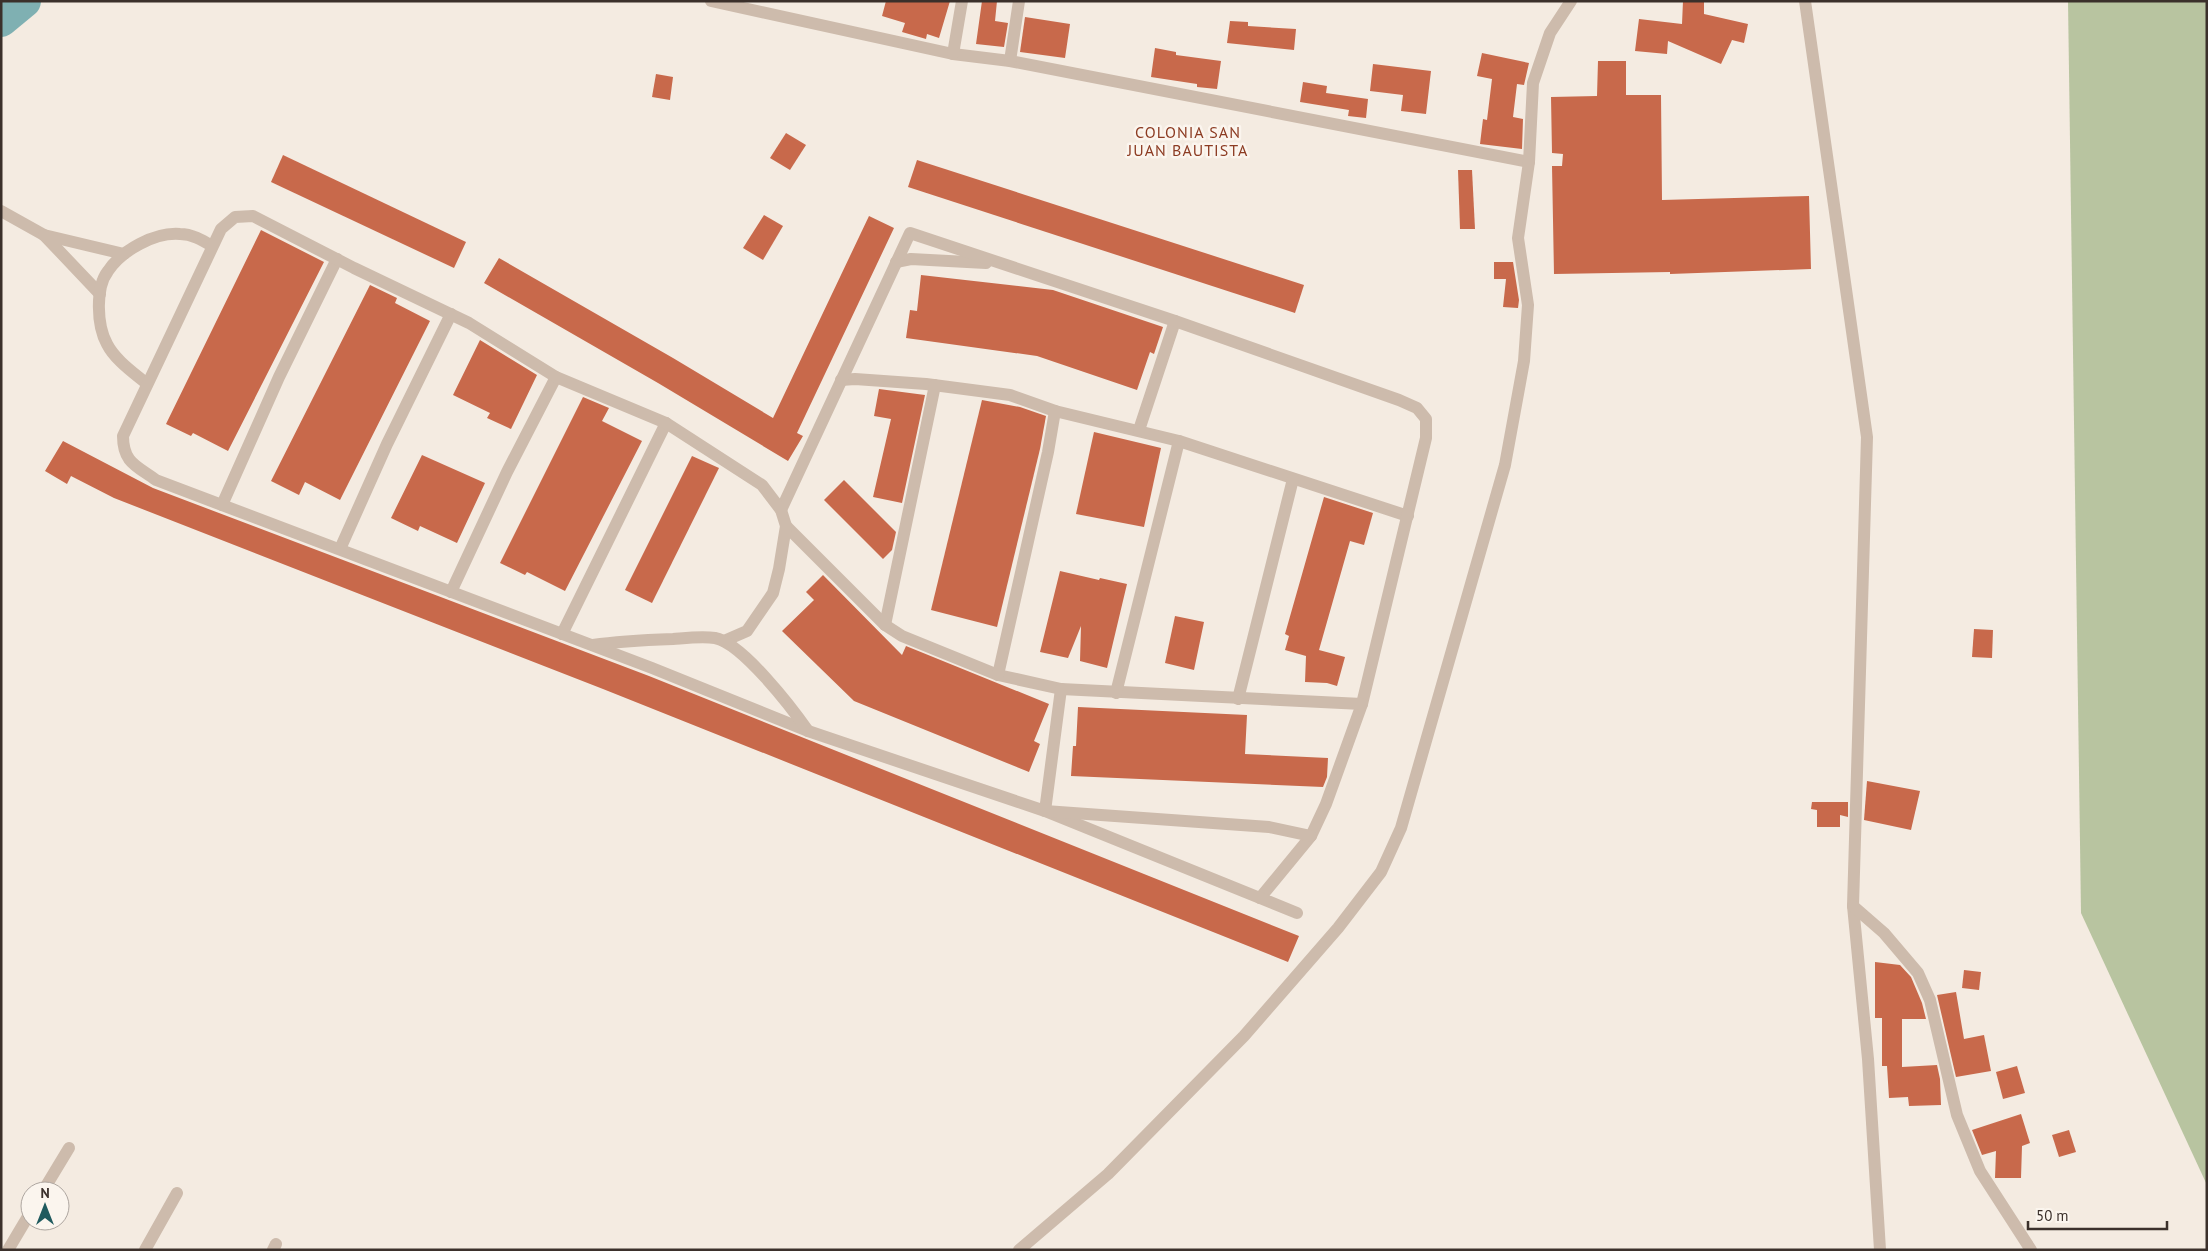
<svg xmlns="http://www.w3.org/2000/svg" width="2208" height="1251" viewBox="0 0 2208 1251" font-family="'PT Sans',sans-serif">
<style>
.green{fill:#b8c4a0}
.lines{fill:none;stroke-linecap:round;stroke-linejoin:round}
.river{stroke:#7fb0b2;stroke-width:34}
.building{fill:#c8694b}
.minor{stroke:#cdbbac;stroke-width:12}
.labels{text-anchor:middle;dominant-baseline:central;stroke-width:5;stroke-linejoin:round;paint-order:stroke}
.neighbourhood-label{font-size:16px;letter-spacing:1px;fill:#8c3b22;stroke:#fbf5ee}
</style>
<rect width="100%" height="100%" fill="#f4ebe1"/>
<path class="green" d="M2068 1H2207V1185L2081 913Z"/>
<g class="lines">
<path class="river" d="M1 20 24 1"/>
</g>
<g class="building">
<path d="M886 1H950L939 38 927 34 926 39 902 32 905 23 882 16Z"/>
<path d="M982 1H997L995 21 1008 23 1004 47 976 44Z"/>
<path d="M1683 1H1704V14L1748 24 1744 43 1732 40 1721 64 1668 41 1667 54 1635 51 1639 19 1682 24Z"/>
<path d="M1025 17 1070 24 1065 58 1020 52Z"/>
<path d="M1230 21 1248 22V26L1296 29 1294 50 1227 43Z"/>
<path d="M1155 48 1176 52V55L1221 61 1217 89 1197 87V84L1151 77Z"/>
<path d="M1482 53 1529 63 1524 85 1517 84 1513 117 1523 119 1522 149 1480 144 1483 119 1487 120 1492 79 1477 76Z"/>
<path d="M1598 61H1626V95H1661L1662 200 1809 196 1811 269 1670 274V272L1554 274 1552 166H1562L1563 154 1552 153 1551 97 1597 96Z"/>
<path d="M1373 64 1431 71 1426 114 1401 111 1403 95 1370 91Z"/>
<path d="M656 74 673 77 670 100 652 97Z"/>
<path d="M1303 82 1327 86 1326 93 1368 99 1366 118 1348 116 1349 110 1300 102Z"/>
<path d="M786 133 806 145 790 170 770 158Z"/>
<path d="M283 155 466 242 454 268 271 182Z"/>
<path d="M917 160 1304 285 1295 313 908 187Z"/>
<path d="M1458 170H1472L1475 229H1460Z"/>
<path d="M764 215 783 226 763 260 743 248Z"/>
<path d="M869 216 894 228 797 433 803 436 788 461 658 383 484 283 499 258 673 358 773 418Z"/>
<path d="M261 230 324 262 228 451 193 433 191 436 166 424Z"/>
<path d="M1494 262H1513L1519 300 1518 308 1503 307 1506 279H1494Z"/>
<path d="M921 275 1053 290 1163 327 1154 354 1150 352 1137 390 1037 356 906 338 910 310 917 311Z"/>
<path d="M370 285 397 298 395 303 430 321 340 500 305 482 299 495 271 481Z"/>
<path d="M480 340 537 375 511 429 487 418 490 413 453 395Z"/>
<path d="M879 389 925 395 902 503 873 497 891 419 874 416Z"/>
<path d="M583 397 609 408 602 421 642 441 565 591 527 572 525 575 500 563Z"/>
<path d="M982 400 1020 407 1046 416 1040 449 997 627 931 610Z"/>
<path d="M1094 432 1161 448 1144 527 1076 514Z"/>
<path d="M63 441 153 488 649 676 1299 936 1288 962 603 689 114 498 71 476 67 484 45 471Z"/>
<path d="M422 455 485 483 457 543 420 526 418 531 391 518Z"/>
<path d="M692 456 719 468 652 603 625 590Z"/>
<path d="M844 480 896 532 892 550 883 559 824 500Z"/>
<path d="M1324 497 1373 513 1364 545 1350 541 1319 650 1345 657 1337 686 1327 683 1305 682 1306 656 1285 650 1289 636 1285 634Z"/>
<path d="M1060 571 1099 580 1100 578 1127 584 1107 668 1080 661 1081 626 1068 658 1040 652Z"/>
<path d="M823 575 902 655 906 646 1049 704 1034 741 1040 744 1029 772 854 701 782 631 814 600 806 592Z"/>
<path d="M1175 616 1204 622 1194 670 1165 663Z"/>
<path d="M1974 629 1993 630 1992 658 1972 657Z"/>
<path d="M1078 707 1247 715 1245 754 1328 758 1327 777 1323 787 1071 776 1073 746H1076Z"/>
<path d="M1867 781 1920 791 1911 830 1864 820Z"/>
<path d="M1812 802H1848V817L1840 815V827H1817V810L1811 809Z"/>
<path d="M1875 962 1900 965 1911 977 1922 1003 1926 1019H1902V1067L1937 1065 1940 1079 1941 1105 1909 1106 1908 1097 1889 1098 1887 1066H1882V1018H1875Z"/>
<path d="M1964 970 1981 972 1979 990 1962 988Z"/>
<path d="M1956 992 1964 1039 1984 1035 1991 1071 1956 1077 1937 995Z"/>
<path d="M2017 1066 2025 1093 2003 1099 1996 1072Z"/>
<path d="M2021 1114 2030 1143 2022 1146 2021 1178H1995L1996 1151 1982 1155 1972 1130Z"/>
<path d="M2069 1130 2076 1152 2059 1157 2052 1135Z"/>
</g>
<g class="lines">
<g class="minor">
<path d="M711 1 953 54 1010 61 1529 162"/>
<path d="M1805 1 1867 437 1853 906 1868 1059 1880 1250"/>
<path d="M953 54 962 1"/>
<path d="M1010 61 1019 1"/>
<path d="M1 211 44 235 124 254"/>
<path d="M44 235 100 294"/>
<path d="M896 262 911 259 986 263"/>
<path d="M841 380 855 379 926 384 1010 395 1055 411 1179 441 1408 516"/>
<path d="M147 384C134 373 115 360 107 344 97 326 95 288 108 271 122 250 155 232 180 234 192 234 202 240 212 246"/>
<path d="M1139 430 1175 321"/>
<path d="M222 505 279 377 337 259"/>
<path d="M781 510 910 233 1175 321 1399 400 1417 408 1426 419V438L1362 704 1326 804 1311 836 1260 898"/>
<path d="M786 526 885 625 902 636 998 675 1061 689 1362 704"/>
<path d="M340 549 387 444 451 314"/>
<path d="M451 592 507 472 556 377"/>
<path d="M885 625 935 385"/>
<path d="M562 634 666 423"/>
<path d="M724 641 747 631 773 593 779 569 786 526 781 510 762 485 666 423 556 377 469 323 354 268 253 216 235 217 221 229 123 436C123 463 137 466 156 480L652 668 808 731 1045 811 1297 913"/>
<path d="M593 645C620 641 646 640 673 639 686 638 702 636 715 638 742 643 792 708 808 731"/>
<path d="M998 675 1048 452 1055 411"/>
<path d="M1061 689 1045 811 1269 827 1311 836"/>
<path d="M1116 693 1179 441"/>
<path d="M1238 699 1293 479"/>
<path d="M1853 906 1884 933 1918 973 1930 1000 1957 1115 1980 1171 2031 1250"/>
<path d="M43 1191 69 1148"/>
<path d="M8 1250 30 1213"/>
<path d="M145 1250 177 1193"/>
<path d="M273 1250 276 1244"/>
<path d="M1019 1250 1108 1174 1244 1036 1338 928 1381 872 1401 828 1505 465 1524 361 1528 305 1518 238 1529 162 1533 83 1550 33 1571 1"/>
</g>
</g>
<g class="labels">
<g class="neighbourhood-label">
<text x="1188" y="132">COLONIA SAN<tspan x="1188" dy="18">JUAN BAUTISTA</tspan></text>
</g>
</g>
<rect width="2208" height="1251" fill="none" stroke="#3b302b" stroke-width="5"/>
<g transform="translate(45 1206)"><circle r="24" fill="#fbf5ee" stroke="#aea6a0"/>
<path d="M0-4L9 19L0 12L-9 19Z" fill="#1f5a5e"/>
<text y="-8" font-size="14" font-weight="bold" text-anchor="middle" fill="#3b302b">N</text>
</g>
<path d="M2028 1221v8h139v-8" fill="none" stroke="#3b302b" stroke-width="2.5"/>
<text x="2036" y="1221" font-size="15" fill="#3b302b" stroke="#fbf5ee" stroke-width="4" paint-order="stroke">50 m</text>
</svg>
